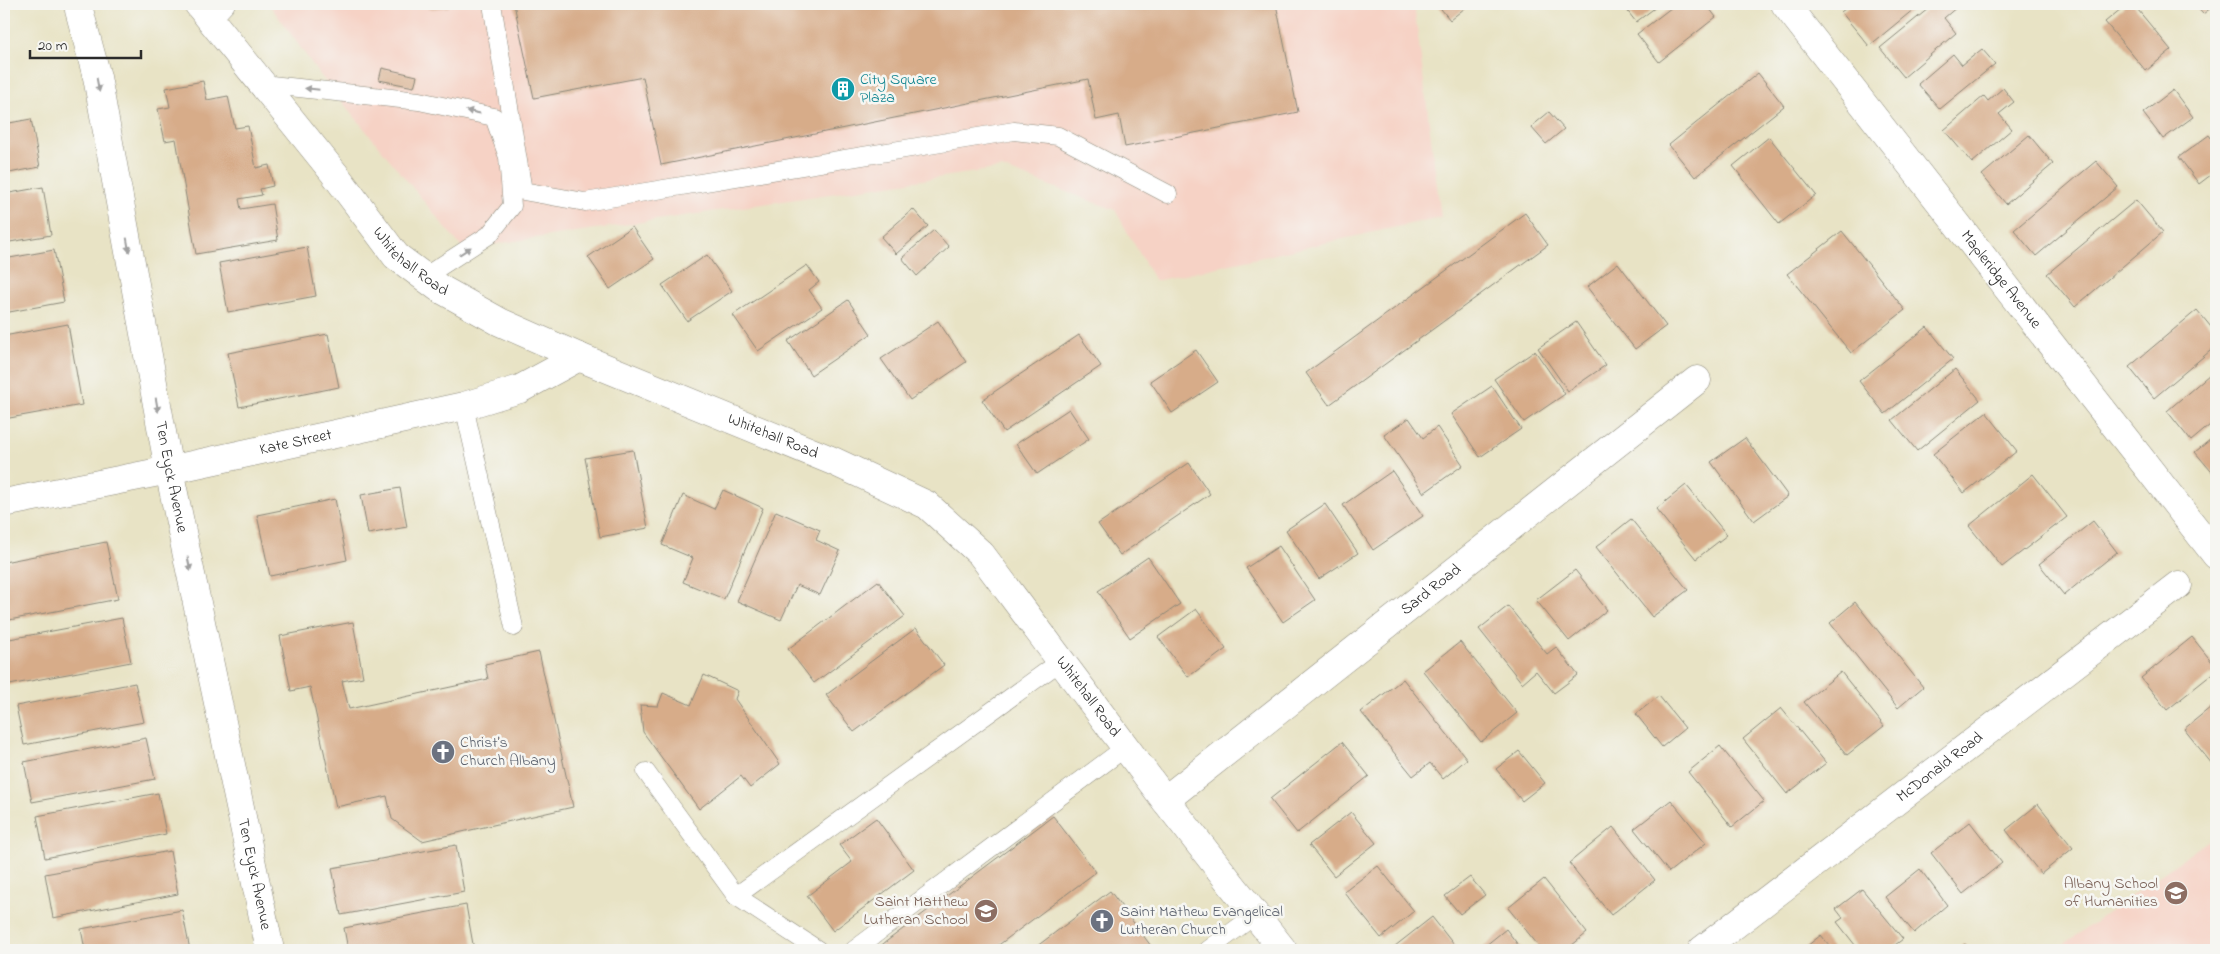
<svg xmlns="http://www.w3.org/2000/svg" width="2220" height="954" viewBox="0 0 2220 954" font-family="'Indie Flower',sans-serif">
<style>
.built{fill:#f6d2c5}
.building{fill:#d7ac89}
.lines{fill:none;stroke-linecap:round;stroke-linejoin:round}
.service-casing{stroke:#8a8778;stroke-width:19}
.minor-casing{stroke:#8a8778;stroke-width:29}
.tertiary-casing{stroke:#8a8778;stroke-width:29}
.service{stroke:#fff;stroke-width:18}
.minor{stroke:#fff;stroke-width:28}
.tertiary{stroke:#fff;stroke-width:28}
.oneway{fill:#a0a0a0}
.labels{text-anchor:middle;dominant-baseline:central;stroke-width:5;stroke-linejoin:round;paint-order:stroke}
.culture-label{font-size:16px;fill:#0d838f;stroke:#f6f6f2;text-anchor:start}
.street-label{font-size:16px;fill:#2b2b2b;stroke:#f6f6f2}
.worship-label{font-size:16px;fill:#5b616d;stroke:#f6f6f2;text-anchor:start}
.education-label{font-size:16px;fill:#785e54;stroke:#f6f6f2;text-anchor:end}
</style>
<rect width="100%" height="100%" fill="#f6f6f2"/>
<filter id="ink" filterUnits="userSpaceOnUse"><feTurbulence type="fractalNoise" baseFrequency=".02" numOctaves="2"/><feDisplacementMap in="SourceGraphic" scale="10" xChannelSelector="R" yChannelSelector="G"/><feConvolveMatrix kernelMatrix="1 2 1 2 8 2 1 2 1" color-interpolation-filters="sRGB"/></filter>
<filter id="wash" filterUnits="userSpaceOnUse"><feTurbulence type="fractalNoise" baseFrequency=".0096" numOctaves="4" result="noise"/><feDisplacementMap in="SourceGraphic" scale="20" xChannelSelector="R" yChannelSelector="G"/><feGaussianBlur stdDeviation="1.12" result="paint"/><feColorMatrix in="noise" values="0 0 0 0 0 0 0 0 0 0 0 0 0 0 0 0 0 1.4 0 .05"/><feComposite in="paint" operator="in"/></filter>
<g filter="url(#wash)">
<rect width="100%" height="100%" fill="#e8e3c5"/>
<g class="built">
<path d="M269 4H1414L1441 217 1155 281 1115 210 1002 168 463 249 321 76Z"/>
<path d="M2216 835V950H2056Z"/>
</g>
<g id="blocks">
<g class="building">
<path d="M427 4H448L449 7 428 9Z"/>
<path d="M514 4H1276L1298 112 1125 147 1119 115 1096 120 1088 79 661 165 643 77 534 98Z"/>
<path d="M1437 4H1470L1450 20Z"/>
<path d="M1622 4H1660L1636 22Z"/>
<path d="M1676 4H1706L1716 17 1659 62 1637 34Z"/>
<path d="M1851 4H1920L1869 46 1841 12Z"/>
<path d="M1934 4H1957L1958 6 1944 18 1956 33 1904 77 1880 48Z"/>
<path d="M2127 4H2133L2171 50 2146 71 2105 22Z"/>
<path d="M2194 4H2216L2203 14Z"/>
<path d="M1982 49 1995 64 1940 109 1918 84 1953 54 1962 65Z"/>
<path d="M382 68 417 76 414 87 379 80Z"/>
<path d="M1758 73 1784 106 1695 177 1669 145Z"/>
<path d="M203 81 207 100 228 96 235 128 248 126 256 168 269 165 273 186 260 189 262 195 239 199 241 209 272 204 278 240 196 254 176 139 165 141 158 109 170 107 166 88Z"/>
<path d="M2003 88 2014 102 1999 114 2012 129 1972 163 1944 130 1984 96 1988 101Z"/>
<path d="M2173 90 2193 117 2163 139 2143 113Z"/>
<path d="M1549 112 1564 129 1546 144 1531 127Z"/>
<path d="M31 119 40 167 4 174V124Z"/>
<path d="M2029 135 2053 164 2006 204 1982 175Z"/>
<path d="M2209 135 2216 145V171L2199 184 2179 157Z"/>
<path d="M1769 137 1816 195 1779 224 1733 166Z"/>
<path d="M2096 161 2118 187 2036 256 2014 230Z"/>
<path d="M43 187 51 235 4 243V194Z"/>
<path d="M2136 200 2163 232 2075 307 2047 274Z"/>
<path d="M913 209 928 226 896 254 881 237Z"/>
<path d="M1525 213 1548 245 1329 405 1306 373Z"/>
<path d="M632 227 654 259 610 289 588 257Z"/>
<path d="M934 230 949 247 917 276 902 258Z"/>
<path d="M1842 231 1905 310 1851 353 1787 274Z"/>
<path d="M307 247 316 296 228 312 219 263Z"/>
<path d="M54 250 64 302 4 313V259Z"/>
<path d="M707 255 732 291 687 321 662 285Z"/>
<path d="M1618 263 1666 326 1635 349 1587 287Z"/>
<path d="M807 265 819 282 809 290 822 308 758 351 733 315Z"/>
<path d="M848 300 871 334 811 375 788 341Z"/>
<path d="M2197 310 2216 333V346L2154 398 2129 367Z"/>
<path d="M938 321 966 362 910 400 881 359Z"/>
<path d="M1576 322 1606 365 1568 391 1538 348Z"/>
<path d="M68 324 82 405 4 419V336Z"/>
<path d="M1927 327 1953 359 1885 414 1859 381Z"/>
<path d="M328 334 339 387 239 407 228 353Z"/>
<path d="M1079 335 1101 366 1004 432 982 400Z"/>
<path d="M1196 350 1218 382 1172 413 1150 381Z"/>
<path d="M1535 351 1565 394 1524 422 1494 379Z"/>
<path d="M1955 369 1980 400 1917 451 1892 420Z"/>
<path d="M2210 374 2216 382V420L2191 441 2167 411Z"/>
<path d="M1492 386 1521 429 1480 457 1451 414Z"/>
<path d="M1069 409 1089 439 1037 474 1016 444Z"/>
<path d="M1986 412 2017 451 1964 493 1933 454Z"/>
<path d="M1409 418 1423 438 1437 427 1463 465 1424 493 1384 435Z"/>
<path d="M2216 435V477L2195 452Z"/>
<path d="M1745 438 1788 496 1754 521 1711 462Z"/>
<path d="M633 450 648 528 600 537 585 458Z"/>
<path d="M1189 463 1210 494 1120 555 1098 524Z"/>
<path d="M1392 471 1423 516 1373 550 1343 505Z"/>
<path d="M2033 474 2067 517 2002 567 1969 526Z"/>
<path d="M1686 485 1727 535 1696 559 1656 509Z"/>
<path d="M400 488 407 527 368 534 361 495Z"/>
<path d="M723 490 763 508 724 599 683 582 693 558 662 545 683 495 714 509Z"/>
<path d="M335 499 347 560 270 576 257 515Z"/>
<path d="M1325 504 1358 553 1319 579 1286 530Z"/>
<path d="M776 511 820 530 816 540 840 551 820 595 797 585 781 620 737 601Z"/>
<path d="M1631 519 1688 590 1652 617 1596 547Z"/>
<path d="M2093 521 2117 552 2064 595 2039 564Z"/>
<path d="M106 542 118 599 4 621V562Z"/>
<path d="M1279 546 1315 600 1283 622 1246 568Z"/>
<path d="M1148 557 1180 604 1130 638 1098 591Z"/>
<path d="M1575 570 1607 610 1569 641 1536 600Z"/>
<path d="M878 581 905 616 814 683 788 649Z"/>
<path d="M1855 602 1923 687 1898 708 1830 623Z"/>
<path d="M1508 606 1547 654 1556 647 1578 675 1554 693 1536 671 1522 683 1479 629Z"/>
<path d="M1196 609 1226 649 1188 677 1158 637Z"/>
<path d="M122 618 131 662 4 686V640Z"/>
<path d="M353 622 363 677 342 681 349 709 488 679 485 664 539 652 573 807 422 841 392 819 387 796 336 807 310 687 291 691 280 636Z"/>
<path d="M916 628 944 665 854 732 826 695Z"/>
<path d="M2192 637 2216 667V671L2167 710 2141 678Z"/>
<path d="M1460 642 1517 713 1481 742 1423 671Z"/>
<path d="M1841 672 1884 726 1847 755 1804 702Z"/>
<path d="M704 675 738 691 735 699 780 764 750 788 741 776 699 809 643 732 640 705 658 706 663 693 691 705Z"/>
<path d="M1403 679 1467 759 1443 779 1430 763 1413 776 1361 712Z"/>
<path d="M135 683 144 722 24 745 16 706Z"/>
<path d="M1659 696 1685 728 1662 747 1636 714Z"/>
<path d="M2216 703V769L2184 729Z"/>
<path d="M1781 708 1826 763 1787 794 1743 739Z"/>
<path d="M146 738 155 779 32 802 24 762Z"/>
<path d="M1342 742 1369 776 1297 833 1270 799Z"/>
<path d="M1720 746 1764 801 1732 827 1688 772Z"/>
<path d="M1519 751 1545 783 1522 801 1496 769Z"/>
<path d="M158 793 166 834 45 858 37 816Z"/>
<path d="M1671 800 1706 843 1669 872 1634 829Z"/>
<path d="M2038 804 2073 848 2041 874 2006 830Z"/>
<path d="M1351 812 1376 843 1334 876 1309 845Z"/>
<path d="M1053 816 1096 872 992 950H875Z"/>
<path d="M876 818 914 870 833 931 807 896 852 862 839 845Z"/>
<path d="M1970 822 2002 863 1963 894 1931 853Z"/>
<path d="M1613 827 1655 880 1611 915 1569 863Z"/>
<path d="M456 845 464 892 341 915 332 868Z"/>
<path d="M170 851 178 894 53 918 45 874Z"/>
<path d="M1378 866 1414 911 1381 938 1344 892Z"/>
<path d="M1920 869 1947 905 1914 933 1885 897Z"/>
<path d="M1470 877 1485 895 1460 914 1445 896Z"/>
<path d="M1544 879 1587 933 1566 950H1542L1508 908Z"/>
<path d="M1862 889 1903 939 1891 948 1893 950H1859L1837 922 1843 918 1836 909Z"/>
<path d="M1110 891 1154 950H1032Z"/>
<path d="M466 905 474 950H348L344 928Z"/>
<path d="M182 910 190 950H85L81 929Z"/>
<path d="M1432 917 1458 950H1390Z"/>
<path d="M1506 929 1522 950H1480Z"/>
<path d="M1821 935 1833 950H1802Z"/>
<path d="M1965 944 1970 950H1957Z"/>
</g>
</g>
</g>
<g filter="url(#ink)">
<use href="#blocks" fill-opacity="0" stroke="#8a8778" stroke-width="1"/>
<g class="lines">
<g class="service-casing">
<g id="service">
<path d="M492 4 523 191 585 202 1014 131 1058 136 1168 194"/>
<path d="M211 20 226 4"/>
<path d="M262 84 419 101 494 117 508 157 512 206 489 235 424 277"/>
<path d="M464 406 514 627"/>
<path d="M646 772 736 896 1061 661"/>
<path d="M736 896 818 950"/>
<path d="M854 950 1126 747"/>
<path d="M1208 950 1255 915"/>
</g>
</g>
<g class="minor-casing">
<g id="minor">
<path id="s1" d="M79 4V10L97 77 169 470 270 950"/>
<path id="s2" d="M1785 4 2216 555"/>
<path id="s3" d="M4 503 169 470 464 406 520 389 579 357"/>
<path id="s4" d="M1165 800 1697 380"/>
<path id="s5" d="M1702 950 2178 585"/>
</g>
</g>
<g class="tertiary-casing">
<g id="tertiary">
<path id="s6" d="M198 4 334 173 396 256 439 288 500 322 579 357 833 461 927 505 981 554 1165 800 1283 950"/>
</g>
</g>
<use href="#service" class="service"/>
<use href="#minor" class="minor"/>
<use href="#tertiary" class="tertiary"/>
</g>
<defs><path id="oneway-solid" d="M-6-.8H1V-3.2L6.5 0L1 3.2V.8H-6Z" transform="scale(1.25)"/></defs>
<g class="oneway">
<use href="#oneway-solid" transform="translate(98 85) rotate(79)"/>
<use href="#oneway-solid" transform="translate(312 89) rotate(-174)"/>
<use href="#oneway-solid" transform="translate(473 112) rotate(-168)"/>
<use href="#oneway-solid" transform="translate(128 245) rotate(80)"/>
<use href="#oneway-solid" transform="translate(465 251) rotate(-33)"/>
<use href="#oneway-solid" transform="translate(157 405) rotate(80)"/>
<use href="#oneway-solid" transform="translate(189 564) rotate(78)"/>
</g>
</g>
<defs>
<g id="building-disc" transform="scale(1.25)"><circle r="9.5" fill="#0f9aa8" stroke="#f6f6f2"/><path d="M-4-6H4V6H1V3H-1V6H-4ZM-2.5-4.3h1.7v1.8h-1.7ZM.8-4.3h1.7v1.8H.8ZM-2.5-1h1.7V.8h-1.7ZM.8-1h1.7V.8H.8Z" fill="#fff"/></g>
<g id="church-disc" transform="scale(1.25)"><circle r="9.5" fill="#6b7280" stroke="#f6f6f2"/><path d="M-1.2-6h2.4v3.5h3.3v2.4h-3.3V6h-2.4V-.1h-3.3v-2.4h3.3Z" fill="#fff"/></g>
<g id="school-disc" transform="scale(1.25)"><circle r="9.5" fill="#8d6e63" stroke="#f6f6f2"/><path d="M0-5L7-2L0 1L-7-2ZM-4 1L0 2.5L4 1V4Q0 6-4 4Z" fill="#fff"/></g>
</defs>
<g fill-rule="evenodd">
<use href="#building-disc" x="843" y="89"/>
<use href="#church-disc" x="443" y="752"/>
<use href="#school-disc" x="2176" y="893"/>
<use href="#school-disc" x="986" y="911"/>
<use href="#church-disc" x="1102" y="921"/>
</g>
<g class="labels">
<g class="culture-label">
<text x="860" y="80">City Square<tspan x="860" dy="18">Plaza</tspan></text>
</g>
<g class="street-label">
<text stroke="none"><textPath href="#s6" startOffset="335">Whitehall Road</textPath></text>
<text stroke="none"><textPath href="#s2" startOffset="350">Mapleridge Avenue</textPath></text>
<text stroke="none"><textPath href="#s6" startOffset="740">Whitehall Road</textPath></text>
<text stroke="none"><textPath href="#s3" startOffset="298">Kate Street</textPath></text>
<text stroke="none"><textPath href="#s1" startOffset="482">Ten Eyck Avenue</textPath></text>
<text stroke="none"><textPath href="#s4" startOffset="339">Sard Road</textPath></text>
<text stroke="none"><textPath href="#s6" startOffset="1160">Whitehall Road</textPath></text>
<text stroke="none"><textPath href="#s5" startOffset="300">McDonald Road</textPath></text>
<text stroke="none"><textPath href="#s1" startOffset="888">Ten Eyck Avenue</textPath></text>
</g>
<g class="worship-label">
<text x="460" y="743">Christ’s<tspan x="460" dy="18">Church Albany</tspan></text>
<text x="1120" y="912">Saint Mathew Evangelical<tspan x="1120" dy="18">Lutheran Church</tspan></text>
</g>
<g class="education-label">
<text x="2158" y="884">Albany School<tspan x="2158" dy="18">of Humanities</tspan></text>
<text x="968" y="902">Saint Matthew<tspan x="968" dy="18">Lutheran School</tspan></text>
</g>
</g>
<rect width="2220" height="954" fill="none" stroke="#f6f6f2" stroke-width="20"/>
<path d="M30 50v8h111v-8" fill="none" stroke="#2b2b2b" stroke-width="2.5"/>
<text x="38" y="50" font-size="15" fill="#2b2b2b" stroke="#f6f6f2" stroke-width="4" paint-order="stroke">20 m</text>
</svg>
